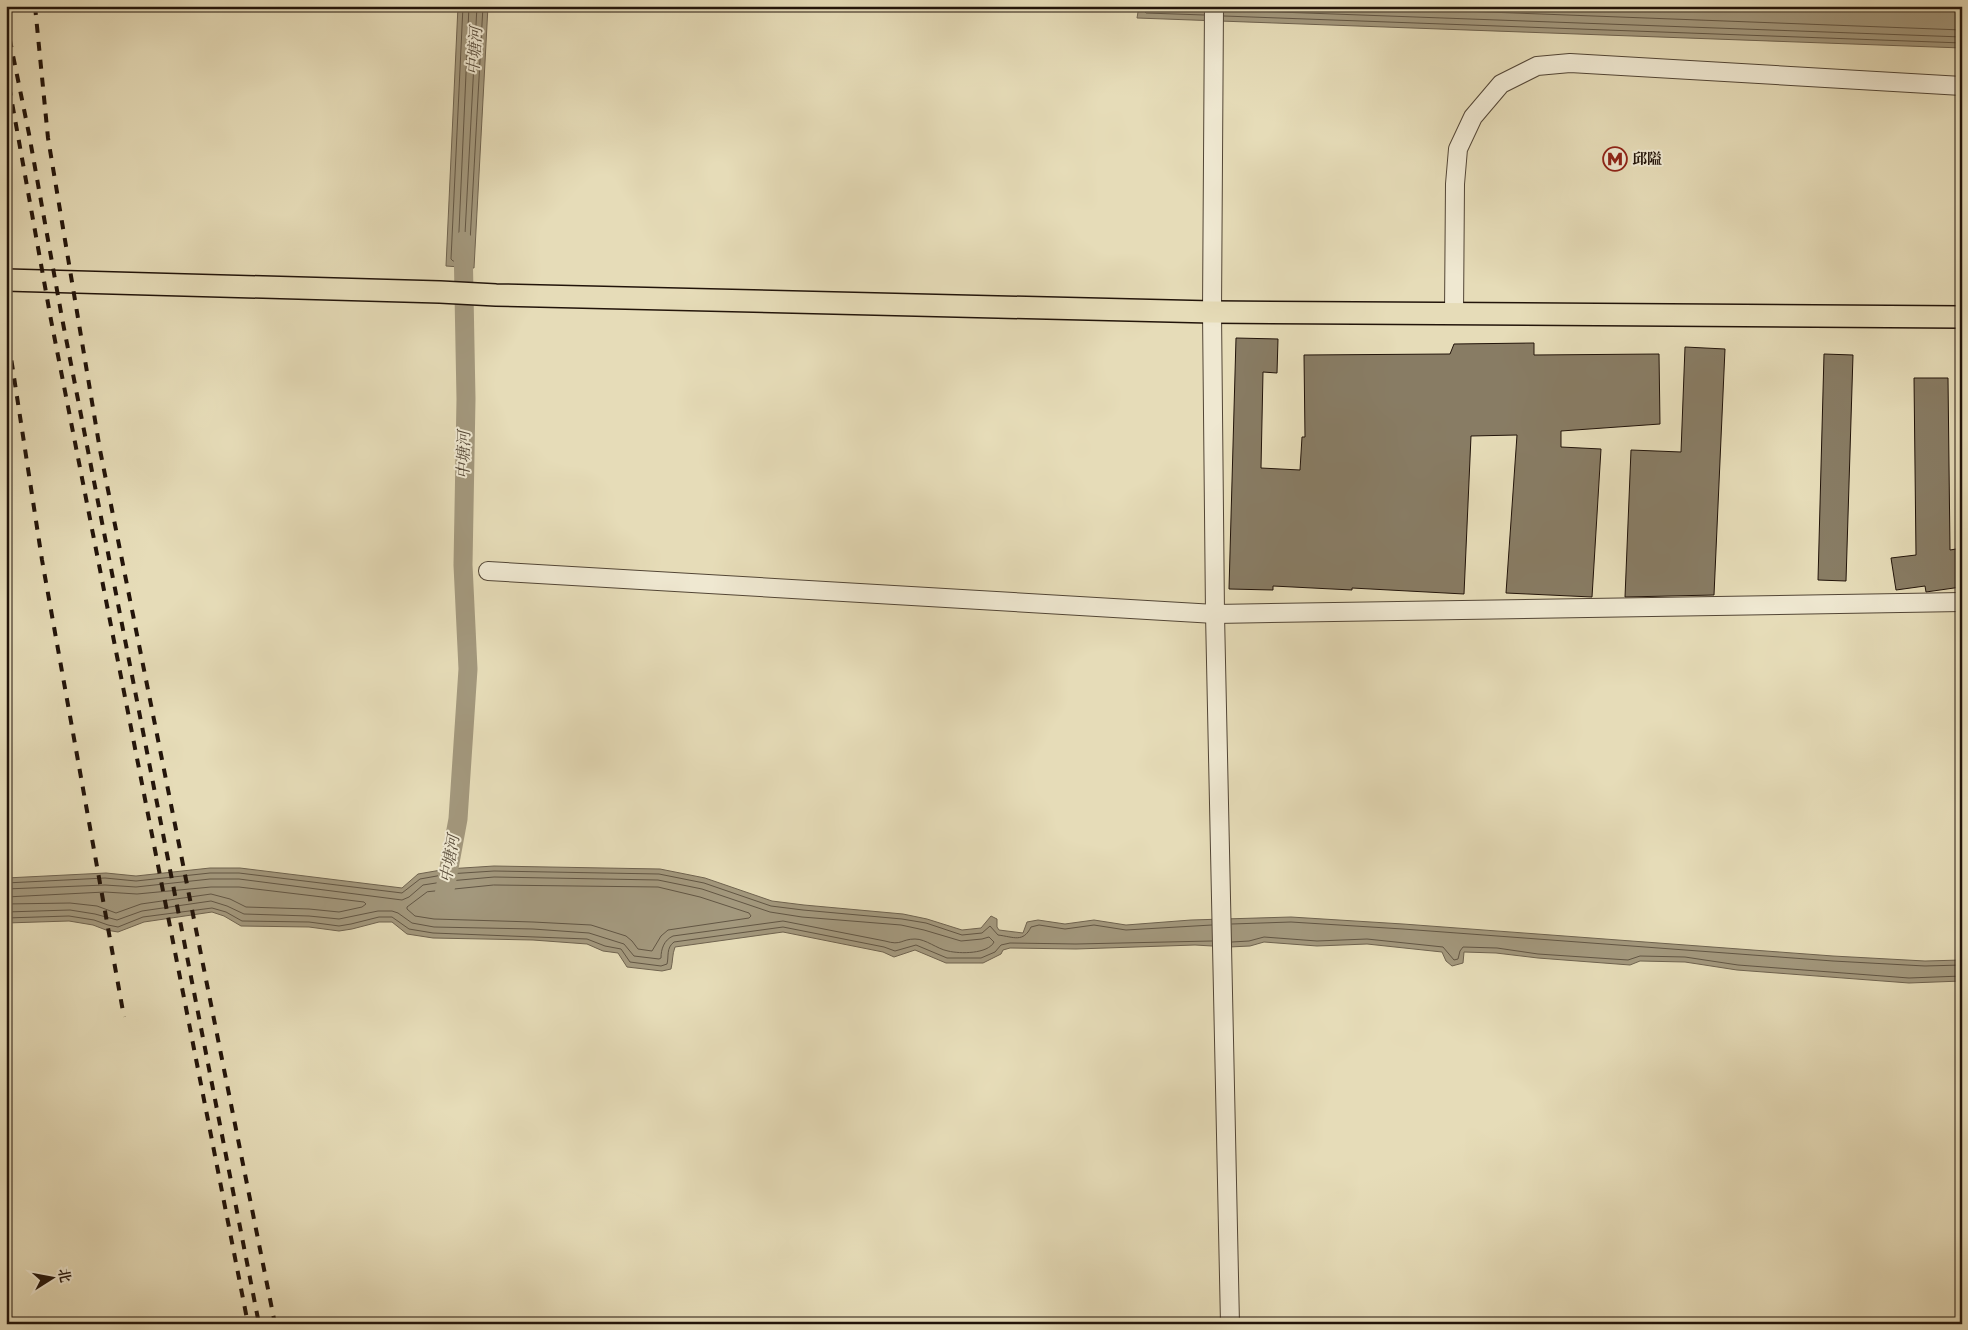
<svg xmlns="http://www.w3.org/2000/svg" width="1968" height="1330" viewBox="0 0 1968 1330" font-family="'IM FELL English','Noto Serif SC',serif">
<style>
.water{fill:#a3987d;stroke:#6f634f}
.lines{fill:none;stroke-linecap:round;stroke-linejoin:round}
.shore{stroke:#625644;stroke-width:1}
.canal{stroke:#a3987d;stroke-width:19}
.building{fill:#887c64;stroke:#22140a}
.minor-casing{stroke:#534636;stroke-width:20}
.major-casing{stroke:#22140a;stroke-width:24}
.minor{stroke:#efe8d1;stroke-width:18}
.major{stroke:#e6dcb8;stroke-width:21}
.rail{stroke:#22140a;stroke-width:4;stroke-dasharray:9 9;stroke-linecap:butt}
.labels{text-anchor:middle;dominant-baseline:central;stroke-width:4;stroke-linejoin:round;paint-order:stroke}
.poi-label{font-size:15px;font-weight:bold;fill:#22140a;stroke:#efe8d1;text-anchor:start}
.water-label{font-size:16px;font-style:italic;fill:#564938;stroke:#efe8d1}
</style>
<rect width="100%" height="100%" fill="#e6dcb8"/>
<filter id="stains"><feTurbulence type="fractalNoise" baseFrequency=".004" numOctaves="4"/><feColorMatrix values="0 0 0 0 .2 0 0 0 0 .09 0 0 0 0 .02 0 0 0 .5 -.17"/></filter>
<radialGradient id="worn" r=".72"><stop offset=".6" stop-color="#630" stop-opacity="0"/><stop offset="1" stop-color="#630" stop-opacity=".3"/></radialGradient>
<g class="water">
<path d="M458 6H488L474 268 446 266Z"/>
<path d="M1139 6H1962V48L1137 18Z"/>
<path d="M494 866 660 869 705 878 772 901 804 905 903 914 927 919 962 930 981 928 991 916 997 919V927L999 930 1023 933 1027 922 1038 920 1065 924 1094 920 1126 925 1191 920 1291 917 1403 924 1833 956 1925 961 1962 960V981L1909 983 1737 970 1685 962 1640 961 1630 965 1538 958 1496 953 1464 952 1463 963 1452 966 1446 961 1442 952 1367 944 1317 946 1264 942 1250 946 1229 947 1195 945 1076 949 1010 948 1003 950 1001 954 983 963H946L915 950 894 957 883 952 783 932 675 947C672 955 673 961 671 969L662 971 627 967 618 953 603 951 587 944 533 940 433 938 407 934 392 922H379L352 929 339 931 309 927 241 926 224 916 212 912 144 922 118 932 106 930 93 925 69 921 6 923V878L106 873 136 876 210 868H240L402 888 418 874 447 869Z"/>
</g>
<g class="lines">
<g class="shore">
<path d="M463 6 451 259 453 261 467 263 469 260 483 6"/>
<path d="M469 6 458 253 461 256 464 253 477 6"/>
<path d="M1144 6V11L1146 13 1204 15"/>
<path d="M1151 6 1204 9"/>
<path d="M1330 6 1962 30"/>
<path d="M1224 10 1962 37"/>
<path d="M1224 16 1962 43"/>
<path d="M6 883 105 878 136 881 210 873H239L402 893 420 879 448 874 494 871 659 874 704 883 771 906 803 910 902 919 926 923 962 935 982 933 990 926 998 935C1014 937 1023 943 1031 927L1039 925 1065 929 1094 925 1126 930 1212 925"/>
<path d="M494 885 658 887 700 897 749 913 751 916 749 918 668 930 661 936 652 951 638 949 632 941 626 936 591 925 533 922 434 919 415 916 407 909V907L427 892Z"/>
<path d="M6 889 105 885 136 887 210 879H239L402 900 409 897 423 885 449 881 494 877 658 880 702 889 770 912 802 917 901 925 924 930 961 941 982 939 989 937 994 942C988 954 960 954 948 951 937 949 926 939 915 939 901 939 902 946 885 941L783 921 673 936C664 940 661 949 661 958L659 959 634 956 624 944 589 933 533 929 434 927 412 923 398 913 392 911H378L339 919 309 916 244 914 227 906 211 901 142 911 117 920 95 914 70 910 6 912"/>
<path d="M6 897 105 892 137 894 211 887H239L364 902 366 904 362 907 339 912 309 909 246 907 230 899 211 894 141 904 116 913 97 906 70 903 6 904"/>
<path d="M6 918 69 916 94 920 108 925 118 927 143 917 212 908 226 912 242 921 309 922 339 926 351 924 379 917H392L409 929 433 933 587 939 605 946 621 949 630 962 661 966 667 964C669 956 666 948 674 942L783 927 884 947 895 951 916 945 947 958H981L995 952 1001 945 1010 943 1076 944 1212 941"/>
<path d="M1232 924 1291 922 1403 929 1833 961 1925 966 1962 965"/>
<path d="M1232 942 1249 941 1264 937 1317 941 1367 939 1443 947 1454 960 1458 959 1460 951 1463 947 1497 948 1538 954 1628 960 1640 956 1685 957 1738 965 1909 978 1962 976"/>
</g>
<path class="canal" d="M444 895 458 819 468 669 463 565 466 399 463 241"/>
</g>
<g class="building">
<path d="M1236 338 1278 339 1277 373 1263 372 1261 468 1300 470 1302 437H1305L1304 355 1450 354 1454 344 1534 343V355L1659 354 1660 424 1561 431V447L1601 449 1592 597 1506 593 1517 435 1471 436 1464 594 1352 588V590L1273 586V590L1229 589Z"/>
<path d="M1685 347 1725 349 1714 595 1625 597 1631 450 1681 452Z"/>
<path d="M1824 354 1853 355 1846 581 1818 580Z"/>
<path d="M1914 378H1948L1950 550 1962 548V573L1959 574 1961 587 1926 592 1925 586 1896 590 1891 558 1916 555Z"/>
</g>
<g class="lines">
<g class="minor-casing">
<g id="minor">
<path d="M1214 6 1212 312 1215 614 1230 1324"/>
<path d="M1454 314 1455 184 1458 149 1473 117 1501 84 1537 66 1570 63 1962 86"/>
<path d="M488 571 1215 614 1962 602"/>
</g>
</g>
<g class="major-casing">
<path id="major" d="M6 280 440 292 496 295 1212 312 1962 317"/>
</g>
<use href="#minor" class="minor"/>
<use href="#major" class="major"/>
<g class="rail">
<path d="M35 6 48 138 100 450 275 1324"/>
<path d="M6 21 29 134 62 318 259 1324"/>
<path d="M6 69 51 320 248 1324"/>
<path d="M6 325 42 560 124 1017"/>
</g>
</g>
<defs>
<g id="metro-ring" transform="scale(1.25)"><circle r="9.5" fill="#efe8d1" stroke="#8f2418" stroke-width="1.5"/><path d="M-5.5 5V-5H-3L0 0L3-5H5.5V5H3V-.5L0 4L-3-.5V5Z" fill="#8f2418"/></g>
</defs>
<g fill-rule="evenodd">
<use href="#metro-ring" x="1615" y="159"/>
</g>
<g class="labels">
<g class="poi-label">
<text x="1632" y="159">邱隘</text>
</g>
<g class="water-label">
<text transform="translate(476 51) rotate(-86)">中塘河</text>
<text transform="translate(465 455) rotate(-89)">中塘河</text>
<text transform="translate(451 859) rotate(-80)">中塘河</text>
</g>
</g>
<rect width="1968" height="1330" fill="none" stroke="#e6dcb8" stroke-width="25"/>
<rect x="8" y="8" width="1953" height="1315" fill="none" stroke="#22140a" stroke-width="2.5"/>
<rect x="12" y="12" width="1943" height="1305" fill="none" stroke="#22140a"/>
<g transform="translate(52 1278) rotate(79)" stroke="#efe8d1" stroke-width="4" paint-order="stroke">
<path d="M0-4L9 19L0 12L-9 19Z" fill="#22140a"/>
<text y="-8" font-size="14" font-weight="bold" text-anchor="middle" fill="#22140a">北</text>
</g>
<rect width="100%" height="100%" filter="url(#stains)"/>
<rect width="100%" height="100%" fill="url(#worn)"/>
</svg>
